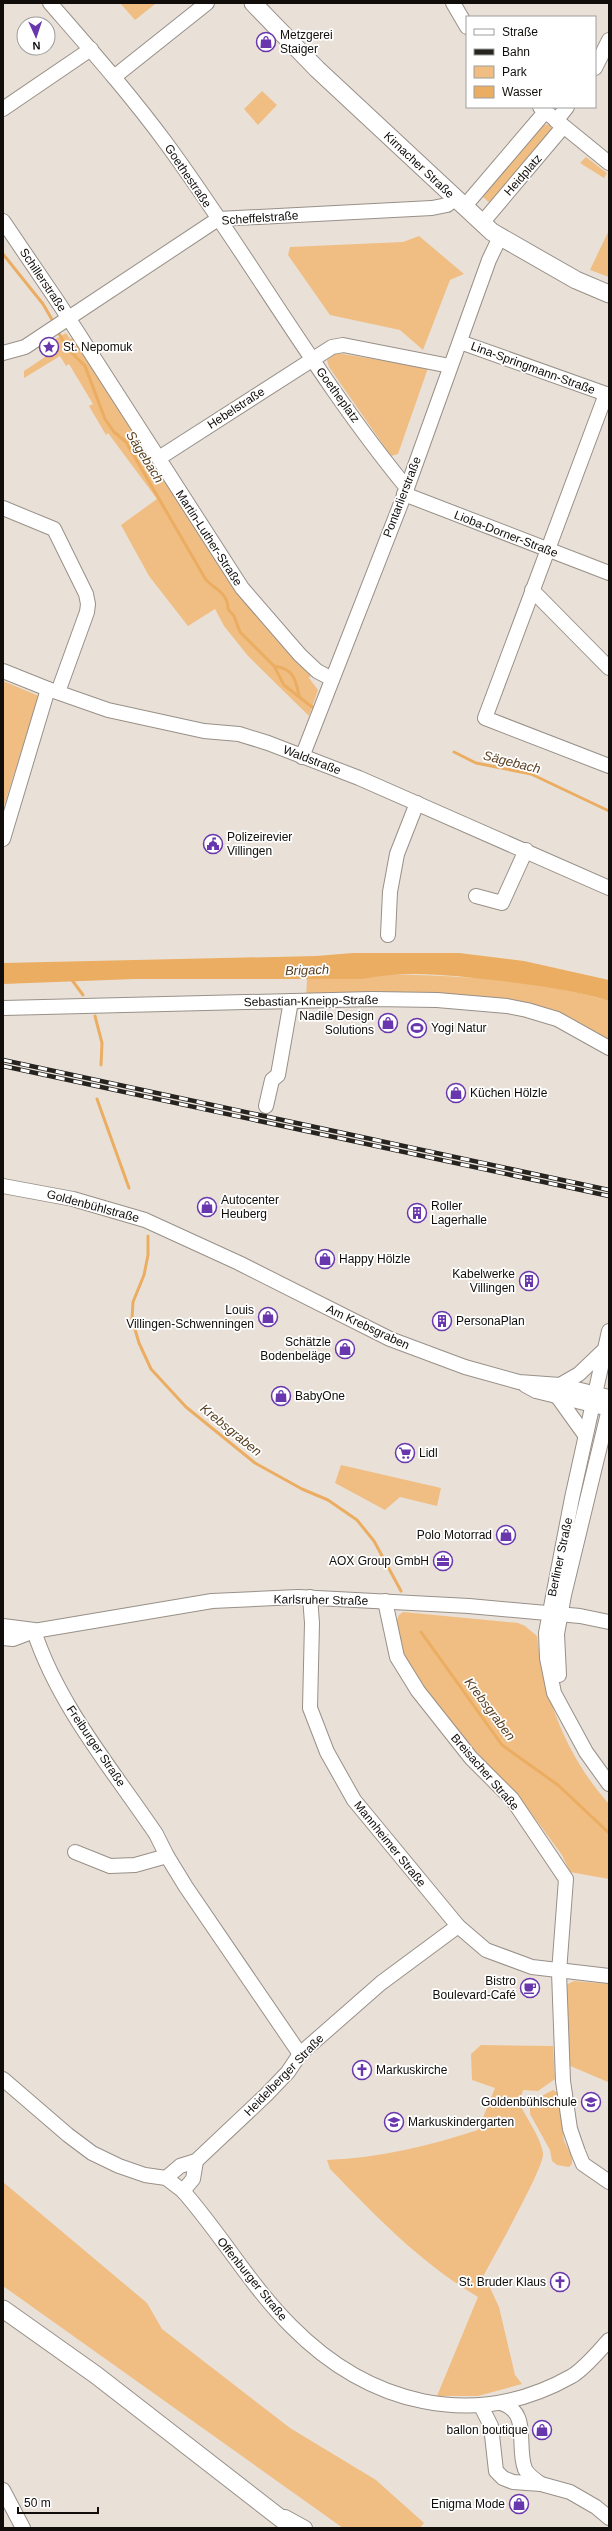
<svg xmlns="http://www.w3.org/2000/svg" width="612" height="2531" viewBox="0 0 612 2531" font-family="Helvetica,sans-serif">
<style>
.green{fill:#f0bd82}
.water{fill:#ebad62}
.lines{fill:none;stroke-linecap:round;stroke-linejoin:round}
.stream{stroke:#ebad62;stroke-width:3}
.minor-casing{stroke:#989088;stroke-width:16}
.major-casing{stroke:#989088;stroke-width:19}
.minor{stroke:#fff;stroke-width:14}
.major{stroke:#fff;stroke-width:17}
.rail-casing{stroke:#272420;stroke-width:4.5}
.rail{stroke:#fff;stroke-width:3;stroke-dasharray:9;stroke-linecap:butt}
.labels{text-anchor:middle;dominant-baseline:central;stroke-width:3.5;stroke-linejoin:round;paint-order:stroke}
.poi-label{font-size:12px;fill:#100d0a;stroke:#fff;text-anchor:start}
.street-label{font-size:12px;fill:#100d0a;stroke:#fff}
.water-label{font-size:13px;font-style:italic;fill:#5a4020;stroke:#fff}
</style>
<rect width="100%" height="100%" fill="#e9e1d8"/>
<g class="green">
<path d="M120 3H154L155 4 135 20Z"/>
<path d="M262 91 277 105 258 125 244 109Z"/>
<path d="M548 124 553 130 492 205 482 196 542 126Z"/>
<path d="M586 157 607 173 604 178 580 163Z"/>
<path d="M609 230V277L590 270Z"/>
<path d="M419 236 464 274 450 280 423 350 400 330 330 315 288 255 290 247 403 242Z"/>
<path d="M66 333 70 339 74 337C107 388 139 440 171 491 215 560 251 616 313 672L309 678 318 690 309 716 248 656 224 626 215 609 188 626 149 576 121 525 157 499 108 433 106 435 89 406 93 404 69 364 66 366 60 356 24 378V371L54 351V340Z"/>
<path d="M337 353 428 368 398 454 391 456 329 367 327 360Z"/>
<path d="M3 681 39 696 3 809Z"/>
<path d="M385 974C460 976 538 979 609 1001V1048L527 1010 306 1000 307 979H363Z"/>
<path d="M341 1465 441 1488 437 1506 400 1497 385 1510 335 1483Z"/>
<path d="M403 1612 518 1623 525 1626 537 1636C544 1698 567 1757 609 1804V1879L570 1872 562 1855 523 1802 471 1746 425 1690 401 1656 396 1623 399 1615Z"/>
<path d="M574 1981 609 1984 608 2082 568 2065 566 1985Z"/>
<path d="M481 2045 553 2046 555 2079 538 2091 523 2090 519 2103C527 2119 540 2136 543 2153 545 2167 493 2257 484 2275L499 2307 515 2375 522 2384 478 2396H437L478 2297C418 2261 378 2218 330 2169L327 2160C380 2158 428 2146 478 2130L495 2088 472 2080 471 2054Z"/>
<path d="M553 2090 558 2093 564 2141 572 2157V2164L569 2167 557 2165 552 2161 550 2150 530 2114V2107L534 2100Z"/>
<path d="M3 2182 147 2303 162 2329 290 2428 376 2480 424 2523 420 2528H343L3 2286Z"/>
</g>
<path class="water" d="M353 953H459L524 961 609 980V1001C574 990 538 986 502 981 456 976 407 969 363 979H135L3 984V963L316 956Z"/>
<g class="lines">
<g class="stream">
<path d="M3 254 43 304 54 323"/>
<path d="M57 330 67 348 85 366 105 419 114 432 126 442 206 580C216 590 228 593 228 609L234 616 240 632 274 666 284 685 312 707"/>
<path d="M274 666C293 669 295 677 299 695"/>
<path d="M454 752 476 763 531 774 609 811"/>
<path d="M72 980 83 995"/>
<path d="M95 1016 102 1043 101 1065"/>
<path d="M97 1099 129 1188"/>
<path d="M148 1236V1255L144 1275 133 1302 132 1319 139 1343 151 1369 186 1407 255 1463 302 1489 328 1500 357 1520 374 1541 401 1591"/>
<path d="M421 1632 502 1745 558 1785 609 1833"/>
</g>
<g class="minor-casing">
<g id="minor">
<path d="M50 3C90 49 130 94 166 143 249 256 318 380 407 488"/>
<path d="M453 3 467 27"/>
<path d="M595 68 609 40"/>
<path d="M114 77 207 3"/>
<path d="M540 107 609 163"/>
<path d="M3 109 91 49"/>
<path d="M556 121 567 107"/>
<path d="M464 207 545 112"/>
<path d="M3 221 60 305 242 588 300 655 317 671 332 679"/>
<path d="M482 223 563 127"/>
<path d="M460 342 609 395"/>
<path d="M3 353 25 347 218 219 432 208 447 205 455 199"/>
<path d="M606 394 485 718 609 766"/>
<path d="M159 458 332 347 343 345 450 366"/>
<path d="M404 494 609 573"/>
<path d="M3 508 54 529 86 594 88 604 87 612 58 692"/>
<path d="M532 590 609 668"/>
<path d="M3 671 48 689 108 710 204 731 239 734 268 743 359 778 609 888"/>
<path d="M302 757 407 488 489 260 500 237"/>
<path d="M3 839 48 689"/>
<path d="M476 896 502 903 526 850"/>
<path d="M388 935 390 892 397 854 417 803"/>
<path d="M3 1008 372 999 437 1000 507 1006 527 1010 557 1019 609 1048"/>
<path d="M266 1106 272 1080 278 1075 291 1001"/>
<path d="M3 1186 73 1199 145 1220 239 1263 390 1339 465 1367 519 1382 560 1385 609 1397"/>
<path d="M609 1331 572 1498 546 1633 547 1658 554 1693 586 1752 609 1784"/>
<path d="M525 1385 536 1391 601 1407"/>
<path d="M560 1385 579 1374 603 1351"/>
<path d="M557 1396 585 1435"/>
<path d="M310 1597 312 1623 310 1708 327 1752 354 1800 458 1926 486 1950 532 1967 609 1976"/>
<path d="M385 1601 397 1657 418 1691 471 1758 512 1799 566 1879 559 1972 563 2081 570 2129 578 2152 583 2164 609 2182"/>
<path d="M3 1626 34 1630"/>
<path d="M34 1631C58 1705 112 1769 156 1834L167 1856 186 1887 300 2054"/>
<path d="M3 1638 13 1639 34 1631 212 1601 298 1597 469 1606 580 1616 609 1622"/>
<path d="M559 1675 557 1634 564 1595 609 1409"/>
<path d="M75 1852 110 1866 135 1865 167 1856"/>
<path d="M3 2079 68 2135 92 2153 119 2166 145 2175 166 2178 183 2191C221 2234 250 2285 291 2326 368 2404 473 2432 572 2376 585 2368 598 2352 609 2340"/>
<path d="M166 2178 180 2166 196 2161 266 2095 288 2072 300 2054 381 1983 458 1926"/>
<path d="M183 2191 193 2179 196 2161"/>
<path d="M501 2403C531 2412 516 2446 525 2469 528 2475 535 2480 541 2484"/>
<path d="M481 2406 491 2426 496 2471 503 2478 513 2482 541 2484 570 2492 596 2507 609 2518"/>
<path d="M3 2490 23 2528"/>
<path d="M285 2517 305 2528"/>
</g>
</g>
<g class="major-casing">
<g id="major">
<path d="M253 3 317 69 492 232 576 280 609 294"/>
<path d="M3 2309 96 2375 293 2528"/>
</g>
</g>
<use href="#minor" class="minor"/>
<use href="#major" class="major"/>
<g class="rail-casing">
<g id="rail">
<path d="M3 1060 609 1190"/>
<path d="M3 1066 609 1196"/>
</g>
</g>
<use href="#rail" class="rail"/>
</g>
<defs>
<g id="shop-ring" transform="scale(1)"><circle r="9.5" fill="#fff" stroke="#6836ad" stroke-width="1.5"/><path d="M-5-2.5h2.3a2.7 3.5 0 0 1 5.4 0H5L5.5 6h-11ZM-1.5-2.5h3a1.5 2.3 0 0 0-3 0Z" fill="#6836ad"/></g>
<g id="sight-ring" transform="scale(1)"><circle r="9.5" fill="#fff" stroke="#6836ad" stroke-width="1.5"/><path d="M0-6L1.8-2.2L6-1.7L2.9 1.2L3.7 5.4L0 3.3L-3.7 5.4L-2.9 1.2L-6-1.7L-1.8-2.2Z" fill="#6836ad"/></g>
<g id="civic-ring" transform="scale(1)"><circle r="9.5" fill="#fff" stroke="#6836ad" stroke-width="1.5"/><path d="M-.6-6.5H3V-4.5H.6V-3L4-1V1h2V6H-6V1h2V-1L-.6-3ZM-1.2 2.5V6h2.4V2.5Z" fill="#6836ad"/></g>
<g id="stadium-ring" transform="scale(1)"><circle r="9.5" fill="#fff" stroke="#6836ad" stroke-width="1.5"/><path d="M0-5a6.5 5 0 1 0 0 10a6.5 5 0 1 0 0-10ZM-3.5-1.8h7v3.6h-7Z" fill="#6836ad"/></g>
<g id="building-ring" transform="scale(1)"><circle r="9.5" fill="#fff" stroke="#6836ad" stroke-width="1.5"/><path d="M-4-6H4V6H1V3H-1V6H-4ZM-2.5-4.3h1.7v1.8h-1.7ZM.8-4.3h1.7v1.8H.8ZM-2.5-1h1.7V.8h-1.7ZM.8-1h1.7V.8H.8Z" fill="#6836ad"/></g>
<g id="supermarket-ring" transform="scale(1)"><circle r="9.5" fill="#fff" stroke="#6836ad" stroke-width="1.5"/><path d="M-6-5.5h2.5l.6 2H6L4.5 2H-2.5L-4.4-4H-6ZM-1.5 3.2a1.3 1.3 0 1 0 .1 0ZM3 3.2a1.3 1.3 0 1 0 .1 0Z" fill="#6836ad"/></g>
<g id="office-ring" transform="scale(1)"><circle r="9.5" fill="#fff" stroke="#6836ad" stroke-width="1.5"/><path d="M-6-3h4V-5.5h4V-3h4V5H-6ZM-1-4.5V-3h2v-1.5ZM-6 0V1H6V0Z" fill="#6836ad"/></g>
<g id="cafe-ring" transform="scale(1)"><circle r="9.5" fill="#fff" stroke="#6836ad" stroke-width="1.5"/><path d="M-5.5-4.5H6V0H3Q3 3.5 0 3.5H-2.5Q-5.5 3.5-5.5 0ZM3-3.2v2h1.7v-2ZM-6 4.5H4V6H-6Z" fill="#6836ad"/></g>
<g id="church-ring" transform="scale(1)"><circle r="9.5" fill="#fff" stroke="#6836ad" stroke-width="1.5"/><path d="M-1.2-6h2.4v3.5h3.3v2.4h-3.3V6h-2.4V-.1h-3.3v-2.4h3.3Z" fill="#6836ad"/></g>
<g id="school-ring" transform="scale(1)"><circle r="9.5" fill="#fff" stroke="#6836ad" stroke-width="1.5"/><path d="M0-5L7-2L0 1L-7-2ZM-4 1L0 2.5L4 1V4Q0 6-4 4Z" fill="#6836ad"/></g>
</defs>
<g fill-rule="evenodd">
<use href="#shop-ring" x="266" y="42"/>
<use href="#sight-ring" x="49" y="347"/>
<use href="#civic-ring" x="213" y="844"/>
<use href="#shop-ring" x="388" y="1023"/>
<use href="#stadium-ring" x="417" y="1028"/>
<use href="#shop-ring" x="456" y="1093"/>
<use href="#shop-ring" x="207" y="1207"/>
<use href="#building-ring" x="417" y="1213"/>
<use href="#shop-ring" x="325" y="1259"/>
<use href="#building-ring" x="529" y="1281"/>
<use href="#shop-ring" x="268" y="1317"/>
<use href="#building-ring" x="442" y="1321"/>
<use href="#shop-ring" x="345" y="1349"/>
<use href="#shop-ring" x="281" y="1396"/>
<use href="#supermarket-ring" x="405" y="1453"/>
<use href="#shop-ring" x="506" y="1535"/>
<use href="#office-ring" x="443" y="1561"/>
<use href="#cafe-ring" x="530" y="1988"/>
<use href="#church-ring" x="362" y="2070"/>
<use href="#school-ring" x="591" y="2102"/>
<use href="#school-ring" x="394" y="2122"/>
<use href="#church-ring" x="560" y="2282"/>
<use href="#shop-ring" x="542" y="2430"/>
<use href="#shop-ring" x="519" y="2504"/>
</g>
<g class="labels">
<g class="poi-label">
<text x="280" y="35">Metzgerei<tspan x="280" dy="14">Staiger</tspan></text>
<text x="63" y="347">St. Nepomuk</text>
<text x="227" y="837">Polizeirevier<tspan x="227" dy="14">Villingen</tspan></text>
<text x="374" y="1016" text-anchor="end">Nadile Design<tspan x="374" dy="14">Solutions</tspan></text>
<text x="431" y="1028">Yogi Natur</text>
<text x="470" y="1093">Küchen Hölzle</text>
<text x="221" y="1200">Autocenter<tspan x="221" dy="14">Heuberg</tspan></text>
<text x="431" y="1206">Roller<tspan x="431" dy="14">Lagerhalle</tspan></text>
<text x="339" y="1259">Happy Hölzle</text>
<text x="515" y="1274" text-anchor="end">Kabelwerke<tspan x="515" dy="14">Villingen</tspan></text>
<text x="254" y="1310" text-anchor="end">Louis<tspan x="254" dy="14">Villingen-Schwenningen</tspan></text>
<text x="456" y="1321">PersonaPlan</text>
<text x="331" y="1342" text-anchor="end">Schätzle<tspan x="331" dy="14">Bodenbeläge</tspan></text>
<text x="295" y="1396">BabyOne</text>
<text x="419" y="1453">Lidl</text>
<text x="492" y="1535" text-anchor="end">Polo Motorrad</text>
<text x="429" y="1561" text-anchor="end">AOX Group GmbH</text>
<text x="516" y="1981" text-anchor="end">Bistro<tspan x="516" dy="14">Boulevard-Café</tspan></text>
<text x="376" y="2070">Markuskirche</text>
<text x="577" y="2102" text-anchor="end">Goldenbühlschule</text>
<text x="408" y="2122">Markuskindergarten</text>
<text x="546" y="2282" text-anchor="end">St. Bruder Klaus</text>
<text x="528" y="2430" text-anchor="end">ballon boutique</text>
<text x="505" y="2504" text-anchor="end">Enigma Mode</text>
</g>
<g class="street-label">
<text transform="translate(419 165) rotate(43)">Kirnacher Straße</text>
<text transform="translate(523 175) rotate(-49)">Heidplatz</text>
<text transform="translate(188 176) rotate(56)">Goethestraße</text>
<text transform="translate(260 218) rotate(-4)">Scheffelstraße</text>
<text transform="translate(43 280) rotate(56)">Schillerstraße</text>
<text transform="translate(533 368) rotate(20)">Lina-Springmann-Straße</text>
<text transform="translate(338 395) rotate(54)">Goetheplatz</text>
<text transform="translate(236 408) rotate(-33)">Hebelstraße</text>
<text transform="translate(402 497) rotate(-69)">Pontarlierstraße</text>
<text transform="translate(506 534) rotate(21)">Lioba-Dorner-Straße</text>
<text transform="translate(209 538) rotate(57)">Martin-Luther-Straße</text>
<text transform="translate(312 760) rotate(21)">Waldstraße</text>
<text transform="translate(311 1001) rotate(-1)">Sebastian-Kneipp-Straße</text>
<text transform="translate(93 1206) rotate(15)">Goldenbühlstraße</text>
<text transform="translate(368 1327) rotate(25)">Am Krebsgraben</text>
<text transform="translate(560 1557) rotate(-78)">Berliner Straße</text>
<text transform="translate(321 1600) rotate(1)">Karlsruher Straße</text>
<text transform="translate(96 1746) rotate(56)">Freiburger Straße</text>
<text transform="translate(485 1772) rotate(49)">Breisacher Straße</text>
<text transform="translate(390 1844) rotate(51)">Mannheimer Straße</text>
<text transform="translate(284 2075) rotate(-46)">Heidelberger Straße</text>
<text transform="translate(252 2279) rotate(51)">Offenburger Straße</text>
</g>
<g class="water-label">
<text transform="translate(145 457) rotate(58)">Sägebach</text>
<text transform="translate(512 762) rotate(14)">Sägebach</text>
<text transform="translate(307 970) rotate(-2)">Brigach</text>
<text transform="translate(231 1430) rotate(39)">Krebsgraben</text>
<text transform="translate(490 1709) rotate(53)">Krebsgraben</text>
</g>
</g>
<rect width="612" height="2531" fill="none" stroke="#100d0a" stroke-width="8"/>
<rect x="466" y="16" width="130" height="92" fill="#ffffff" stroke="#9f9e9d"/>
<rect x="474" y="29" width="20" height="6" fill="#ffffff" stroke="#9f9e9d"/>
<text x="502" y="36" font-size="12" fill="#100d0a">Straße</text>
<rect x="474" y="49" width="20" height="6" fill="#272420" stroke="#9f9e9d"/>
<text x="502" y="56" font-size="12" fill="#100d0a">Bahn</text>
<rect x="474" y="66" width="20" height="12" fill="#f0bd82" stroke="#9f9e9d"/>
<text x="502" y="76" font-size="12" fill="#100d0a">Park</text>
<rect x="474" y="86" width="20" height="12" fill="#ebad62" stroke="#9f9e9d"/>
<text x="502" y="96" font-size="12" fill="#100d0a">Wasser</text>
<g transform="translate(36 36) rotate(177)"><circle r="19" fill="#ffffff" stroke="#9f9e9d"/>
<path d="M0-3L7 15L0 10L-7 15Z" fill="#6836ad"/>
<text y="-6" font-size="11" font-weight="bold" text-anchor="middle" fill="#100d0a">N</text>
</g>
<path d="M18 2507v6h80v-6" fill="none" stroke="#100d0a" stroke-width="2"/>
<text x="24" y="2507" font-size="12" fill="#100d0a" stroke="#ffffff" stroke-width="3" paint-order="stroke">50 m</text>
</svg>
